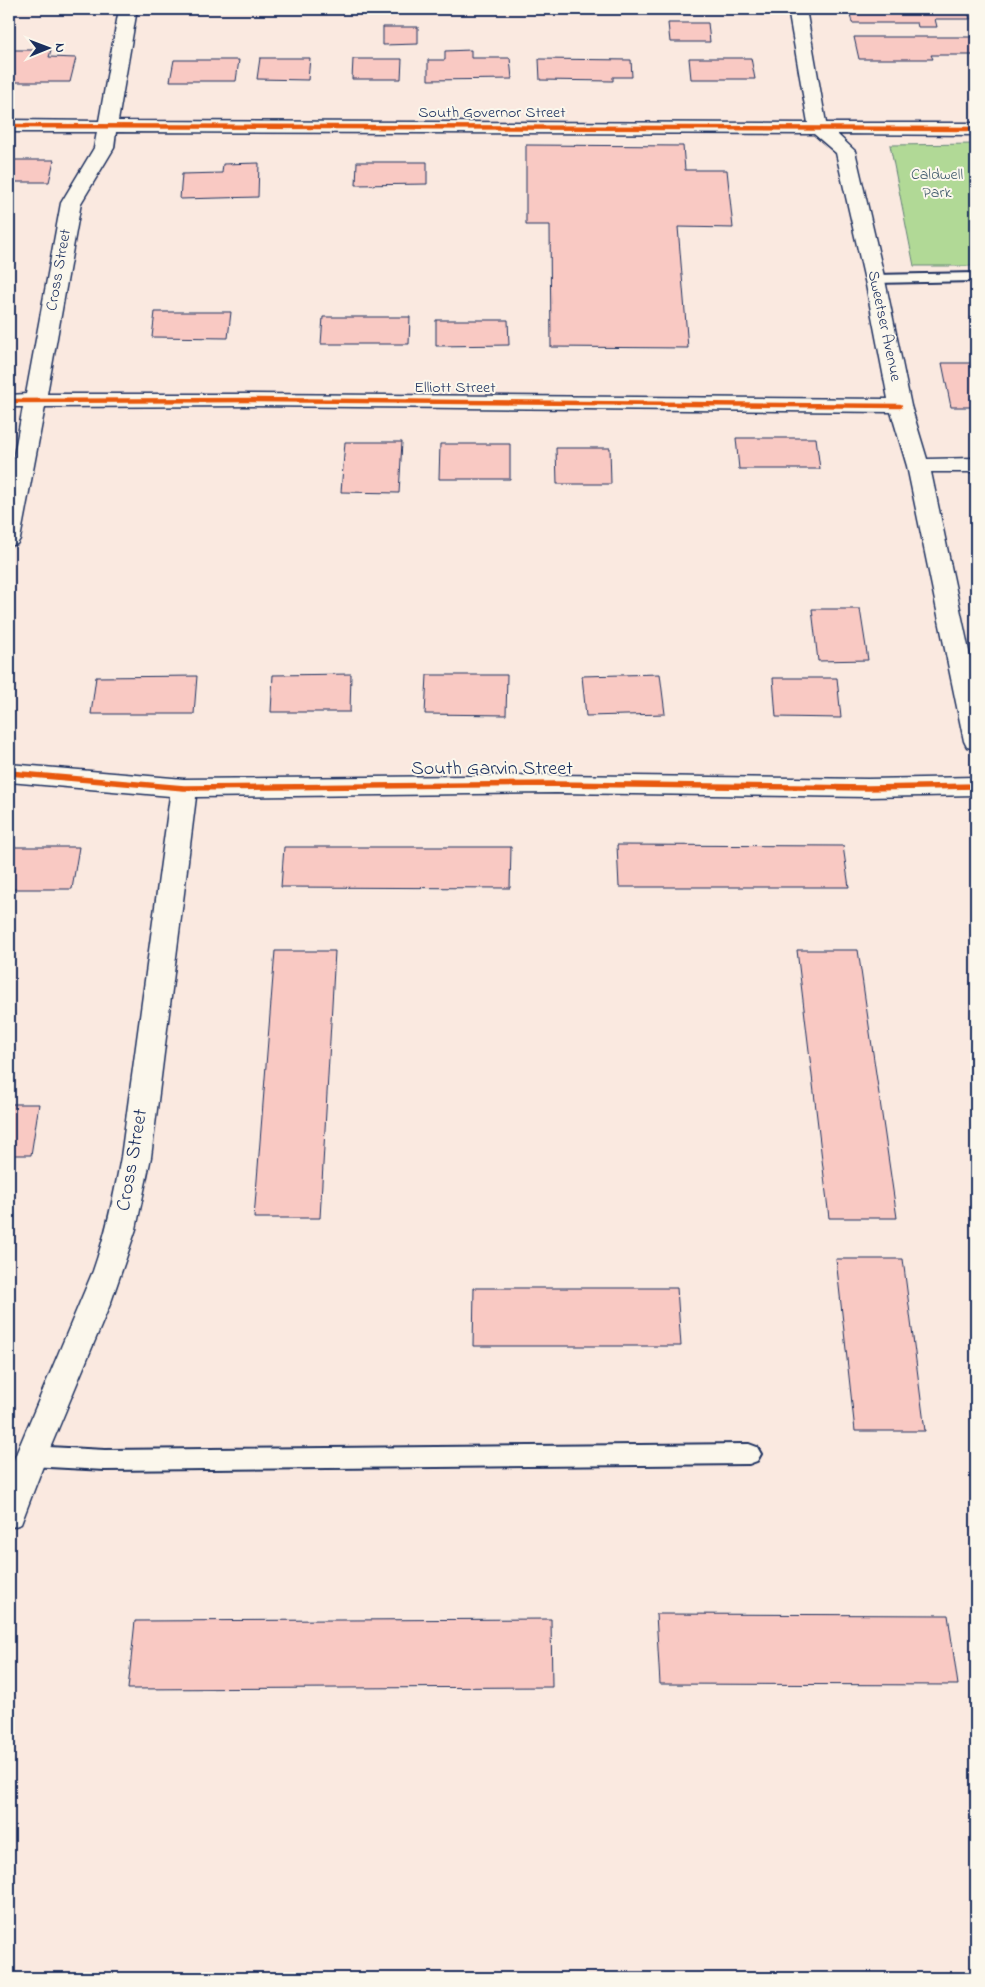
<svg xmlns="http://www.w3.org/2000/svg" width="985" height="1987" viewBox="0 0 985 1987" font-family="'Indie Flower',sans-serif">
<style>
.green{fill:#b1d996;stroke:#66847a}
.building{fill:#f9c9c3;stroke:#1b2f5e}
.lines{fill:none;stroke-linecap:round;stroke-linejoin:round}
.service-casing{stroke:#1b2f5e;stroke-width:4}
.minor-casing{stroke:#1b2f5e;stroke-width:3}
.service{fill:#fbf7ec;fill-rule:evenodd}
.minor{fill:#fbf7ec;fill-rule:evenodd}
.cycleway-far1-casing{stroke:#fbf7ec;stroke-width:7}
.cycleway-casing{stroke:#fbf7ec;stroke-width:9}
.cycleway-far1{stroke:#e8590c;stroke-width:4.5}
.cycleway{stroke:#e8590c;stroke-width:5.5}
.labels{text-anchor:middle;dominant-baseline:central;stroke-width:4;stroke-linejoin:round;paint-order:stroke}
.far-street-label{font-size:16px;fill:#1b2f5e;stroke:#fbf7ec}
.far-park-label{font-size:16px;fill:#405a6c;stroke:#fbf7ec}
.street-label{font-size:20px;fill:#1b2f5e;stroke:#fbf7ec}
</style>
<rect width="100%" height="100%" fill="#fae9e0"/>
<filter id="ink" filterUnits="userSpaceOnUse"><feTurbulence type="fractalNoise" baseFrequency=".02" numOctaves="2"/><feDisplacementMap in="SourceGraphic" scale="10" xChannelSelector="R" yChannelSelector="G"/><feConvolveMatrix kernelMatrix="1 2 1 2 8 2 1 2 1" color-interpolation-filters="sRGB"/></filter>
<g filter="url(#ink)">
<path class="green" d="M976 144V266H914L890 145Z"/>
<g class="building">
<path d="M849 9H967L970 19H935L937 27H918L917 23H852Z"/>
<path d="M668 23H708L710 42H670Z"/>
<path d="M383 27H418V44L383 45Z"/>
<path d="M854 37H976V55H931L933 59H859Z"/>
<path d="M14 50H51L49 57 76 58 70 82H9V69Z"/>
<path d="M471 50V58H510L512 79 428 80V60H445V51Z"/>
<path d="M260 58H310L308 80 257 79Z"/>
<path d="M689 58H751L755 79H691Z"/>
<path d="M353 59H402L401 79H352Z"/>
<path d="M539 59 631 60 632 77H613V81L540 80Z"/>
<path d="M174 60H239L236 81H170Z"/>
<path d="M526 145 683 146 685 170H727L733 228 678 227 688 348 551 347 550 225H526Z"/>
<path d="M9 160H54L49 182H9Z"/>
<path d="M357 162H427V184L356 185Z"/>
<path d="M259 163 258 197 180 199 182 174 222 173 223 164Z"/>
<path d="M155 312H231L228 338 152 337Z"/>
<path d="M323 317H410L409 344H321Z"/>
<path d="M436 320H508L509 345 436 346Z"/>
<path d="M942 363H976V407H951Z"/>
<path d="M736 438H816L820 469H739Z"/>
<path d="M345 442H402L399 493 341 492Z"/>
<path d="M440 444H510V479H439Z"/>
<path d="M556 448H610L611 484H557Z"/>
<path d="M812 609H860L868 660 818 661Z"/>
<path d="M351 674 350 712H271L273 675Z"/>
<path d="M660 674 665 714 586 716 582 676Z"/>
<path d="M427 675H507L506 715 425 714Z"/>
<path d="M197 676 194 714H91L96 677Z"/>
<path d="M773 678H837L841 718 776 717Z"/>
<path d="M617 845 843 846 849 887H619Z"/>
<path d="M9 847H79L72 889H9Z"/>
<path d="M284 847H511L510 888 281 887Z"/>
<path d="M797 950H858L897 1218H829Z"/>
<path d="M275 951H335L320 1218H254Z"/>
<path d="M9 1104H39L31 1155H9Z"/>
<path d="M836 1259H903L925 1431H855Z"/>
<path d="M474 1288H677L681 1346H473Z"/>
<path d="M656 1614 948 1615 958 1685 660 1684Z"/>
<path d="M551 1619 552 1687 128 1689 135 1621Z"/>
</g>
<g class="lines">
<g class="service-casing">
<g id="service">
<path d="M976 273V281L874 283 869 282 867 279 869 276 874 275Z"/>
<path d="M749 1444 757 1447 761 1454 757 1461 749 1464 105 1470 30 1466 22 1463 18 1456 22 1449 30 1446 105 1450Z"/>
</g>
</g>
<g class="minor-casing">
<g id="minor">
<path d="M119 9H137L118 121 808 123 788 9H806L826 123H976V135L837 134 855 151 886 285 911 406 927 459 976 458V472H931L976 684V749L967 747 964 741 907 466 891 412 253 406 45 407 20 539 17 544 9 546V482L23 407H9V395L26 394 61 203 94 148 97 132H9V120L99 121ZM116 132 814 134 836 153 866 285 888 399 253 394H47L81 203 114 148Z"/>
<path d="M9 764 184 779 556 775 868 779 976 777V795L868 797 556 793 196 797 151 1157 136 1229 111 1302 48 1453 21 1524 9 1528V1471L93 1271C106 1234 114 1196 121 1157L170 796 9 782Z"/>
</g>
</g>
<use href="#service" class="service"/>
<use href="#minor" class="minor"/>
<g class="cycleway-far1-casing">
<g id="cycleway-far1">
<path d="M9 126 976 129"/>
<path d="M9 401 253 400 900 406"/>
</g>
</g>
<g class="cycleway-casing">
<path id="cycleway" d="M9 773 184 788 556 784 868 788 976 786"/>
</g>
<use href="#cycleway-far1" class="cycleway-far1"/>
<use href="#cycleway" class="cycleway"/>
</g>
</g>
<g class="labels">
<g class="far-street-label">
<text x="492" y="113">South Governor Street</text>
<text transform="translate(59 270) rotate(-80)">Cross Street</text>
<text transform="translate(884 326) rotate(78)">Sweetser Avenue</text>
<text x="455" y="388">Elliott Street</text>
</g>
<g class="far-park-label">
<text x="937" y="175">Caldwell<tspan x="937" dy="18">Park</tspan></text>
</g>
<g class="street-label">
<text x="492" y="769">South Garvin Street</text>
<text transform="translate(133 1160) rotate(-80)">Cross Street</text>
</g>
</g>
<rect width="985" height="1987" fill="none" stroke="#fbf7ec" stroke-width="30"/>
<rect x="15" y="15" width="955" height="1957" fill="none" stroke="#1b2f5e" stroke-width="2" filter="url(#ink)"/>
<g transform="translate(48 48) rotate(89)" stroke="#fbf7ec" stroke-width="4" paint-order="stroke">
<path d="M0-4L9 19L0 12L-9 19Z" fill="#1b2f5e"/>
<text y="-8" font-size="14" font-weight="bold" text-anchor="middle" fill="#1b2f5e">N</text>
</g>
</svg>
